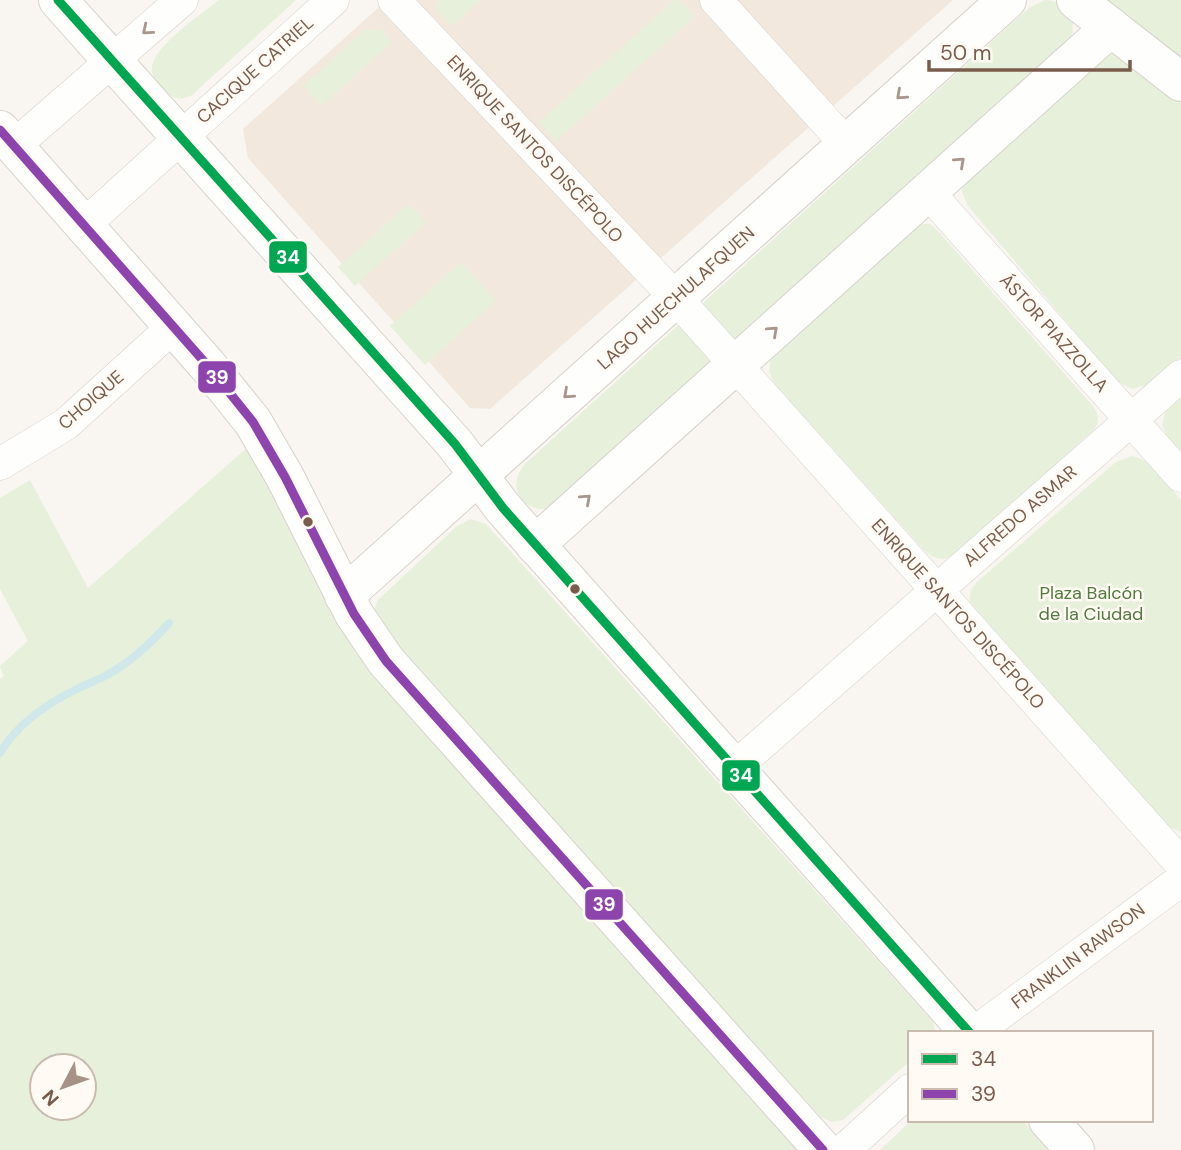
<svg xmlns="http://www.w3.org/2000/svg" width="1181" height="1150" viewBox="0 0 1181 1150" font-family="'DM Sans',sans-serif">
<style>
.residential{fill:#f2e8de}
.green{fill:#e7f0db;fill-rule:evenodd}
.lines{fill:none;stroke-linecap:round;stroke-linejoin:round}
.stream{stroke:#d0e8ea;stroke-width:8}
.minor-casing{stroke:#d7d1cb;stroke-width:33}
.tertiary-casing{stroke:#d7d1cb;stroke-width:40}
.secondary-casing{stroke:#d9d2cb;stroke-width:40}
.minor{stroke:#fefefd;stroke-width:32}
.tertiary{stroke:#fefefd;stroke-width:38}
.secondary{stroke:#fefefd;stroke-width:38}
.bus-1-casing{stroke:#fffaf3;stroke-width:14}
.bus-2-casing{stroke:#fffaf3;stroke-width:14}
.bus-1{stroke:#00a651;stroke-width:9}
.bus-2{stroke:#8e44ad;stroke-width:9}
.oneway{stroke:#a8958b}
.bus-dot{fill:#7a5c4d;stroke:#fffaf3;stroke-width:2.5}
.labels{text-anchor:middle;dominant-baseline:central;stroke-width:5;stroke-linejoin:round;paint-order:stroke}
.street-label{font-size:18px;fill:#7a5c4d;stroke:#fffaf3}
.park-label{font-size:18px;fill:#537a41;stroke:#fffaf3}
.line-badge{stroke:#fffaf3;stroke-width:2.5}
.badge-label{font-size:19px;text-anchor:middle;font-weight:bold;fill:#fff}
</style>
<rect width="100%" height="100%" fill="#f9f5f0"/>
<path class="residential" d="M387 0H953L490 409 470 408 248 158 243 129Z"/>
<g class="green">
<path d="M219 0H296L192 95C182 100 174 100 167 92 160 87 152 79 152 70 151 47 202 14 219 0Z"/>
<path d="M439 0H480L452 26 433 6Z"/>
<path d="M674 0H679L694 17 556 141 539 122Z"/>
<path d="M1045 0C1067 1 1079 20 1070 41L549 509C519 511 506 485 526 463L1029 8Z"/>
<path d="M1102 0H1181V62Z"/>
<path d="M365 30H381L392 42 321 106 303 86Z"/>
<path d="M1111 52 1126 54 1181 101V357L1147 385 1132 389 1117 381 968 206 962 192 963 184Z"/>
<path d="M409 204 426 223 355 286 338 267Z"/>
<path d="M924 224H930L938 231 1093 406C1100 416 1100 424 1091 432L957 553C945 562 935 560 924 550L774 383 769 371 771 358 919 225Z"/>
<path d="M461 262 496 301 425 365 390 326Z"/>
<path d="M1181 398V453L1168 438 1162 425 1165 413Z"/>
<path d="M249 446 349 643 365 665 798 1150H0V679L4 676 0 666 28 641 0 589V498L30 480 88 588ZM42 1066H84V1108H42Z"/>
<path d="M1132 456C1152 459 1168 485 1181 500V832L1168 826 969 601 971 590 977 582 1116 462Z"/>
<path d="M471 519 486 524 933 1022 935 1033H910V1061L843 1120 832 1122 821 1117 383 633 374 610 378 600 456 527Z"/>
<path d="M912 1120H1022L1049 1150H880Z"/>
</g>
<g class="lines">
<path class="stream" d="M0 753C16 726 45 705 73 691 84 685 96 681 107 675 131 662 151 643 169 623"/>
<g class="minor-casing">
<g id="minor">
<path d="M394 0 676 298 1181 864"/>
<path d="M716 0 846 144"/>
<path d="M14 146 182 0"/>
<path d="M927 191 1181 476"/>
<path d="M84 225 333 0"/>
<path d="M0 464 66 424 174 326"/>
<path d="M734 768 1181 376"/>
<path d="M974 1033 1181 880"/>
<path d="M844 1150 910 1090"/>
</g>
</g>
<g class="tertiary-casing">
<g id="tertiary">
<path d="M1076 0 1181 82"/>
<path d="M535 545 1111 27"/>
<path d="M344 596 1007 0"/>
</g>
</g>
<g class="secondary-casing">
<g id="secondary">
<path d="M58 0 455 444 503 508 970 1033"/>
<path d="M0 130 208 366 253 422 285 477 354 614 386 661 823 1150"/>
<path d="M1048 1120 1075 1150"/>
</g>
</g>
<use href="#minor" class="minor"/>
<use href="#tertiary" class="tertiary"/>
<use href="#secondary" class="secondary"/>
<g class="bus-1-casing">
<path id="bus-1" d="M58 0 455 444 503 508 970 1033"/>
</g>
<g class="bus-2-casing">
<path id="bus-2" d="M0 130 208 366 253 422 285 477 354 614 386 661 823 1150"/>
</g>
<use href="#bus-1" class="bus-1"/>
<use href="#bus-2" class="bus-2"/>
</g>
<defs><path id="oneway-chevron" d="M-2-3.5L2.5 0L-2 3.5" fill="none" stroke-width="1.6" stroke-linecap="round" stroke-linejoin="round" transform="scale(1.75)"/></defs>
<g class="oneway">
<use href="#oneway-chevron" transform="translate(147 30) rotate(140)"/>
<use href="#oneway-chevron" transform="translate(901 95) rotate(138)"/>
<use href="#oneway-chevron" transform="translate(960 162) rotate(-42)"/>
<use href="#oneway-chevron" transform="translate(773 331) rotate(-42)"/>
<use href="#oneway-chevron" transform="translate(568 394) rotate(138)"/>
<use href="#oneway-chevron" transform="translate(586 499) rotate(-42)"/>
</g>
<g class="bus-dot">
<circle cx="308" cy="522" r="6"/>
<circle cx="575" cy="589" r="6"/>
</g>
<g class="labels">
<g class="street-label">
<text transform="translate(255 70) rotate(-42)">CACIQUE CATRIEL</text>
<text transform="translate(535 149) rotate(47)">ENRIQUE SANTOS DISCÉPOLO</text>
<text transform="translate(676 298) rotate(-42)">LAGO HUECHULAFQUEN</text>
<text transform="translate(1054 333) rotate(48)">ÁSTOR PIAZZOLLA</text>
<text transform="translate(91 400) rotate(-41)">CHOIQUE</text>
<text transform="translate(1020 516) rotate(-41)">ALFREDO ASMAR</text>
<text transform="translate(958 614) rotate(48)">ENRIQUE SANTOS DISCÉPOLO</text>
<text transform="translate(1078 956) rotate(-37)">FRANKLIN RAWSON</text>
</g>
<g class="park-label">
<text x="1091" y="593">Plaza Balcón<tspan x="1091" dy="21">de la Ciudad</tspan></text>
</g>
</g>
<g class="line-badge">
<rect x="268" y="240" width="40" height="34" rx="7" fill="#00a651"/>
<rect x="197" y="360" width="40" height="34" rx="7" fill="#8e44ad"/>
<rect x="721" y="759" width="40" height="33" rx="7" fill="#00a651"/>
<rect x="584" y="888" width="40" height="33" rx="7" fill="#8e44ad"/>
</g>
<g class="badge-label">
<text x="288" y="264">34</text>
<text x="217" y="384">39</text>
<text x="741" y="782">34</text>
<text x="604" y="911">39</text>
</g>
<rect x="908" y="1031" width="245" height="91" fill="#fffaf3" stroke="#cabbb1" stroke-width="2"/>
<rect x="922" y="1054" width="35" height="10" fill="#00a651" stroke="#cabbb1" stroke-width="2"/>
<text x="971" y="1066" font-size="21" fill="#7a5c4d">34</text>
<rect x="922" y="1089" width="35" height="10" fill="#8e44ad" stroke="#cabbb1" stroke-width="2"/>
<text x="971" y="1101" font-size="21" fill="#7a5c4d">39</text>
<g transform="translate(63 1087) rotate(229)"><circle r="33" fill="#fffaf3" stroke="#cabbb1" stroke-width="2"/>
<path d="M0-5L12 26L0 18L-12 26Z" fill="#a69286"/>
<text y="-10" font-size="19" font-weight="bold" text-anchor="middle" fill="#7a5c4d">N</text>
</g>
<path d="M929 60v10h201v-10" fill="none" stroke="#7a5c4d" stroke-width="3.5"/>
<text x="940" y="60" font-size="21" fill="#7a5c4d" stroke="#fffaf3" stroke-width="5" paint-order="stroke">50 m</text>
</svg>
